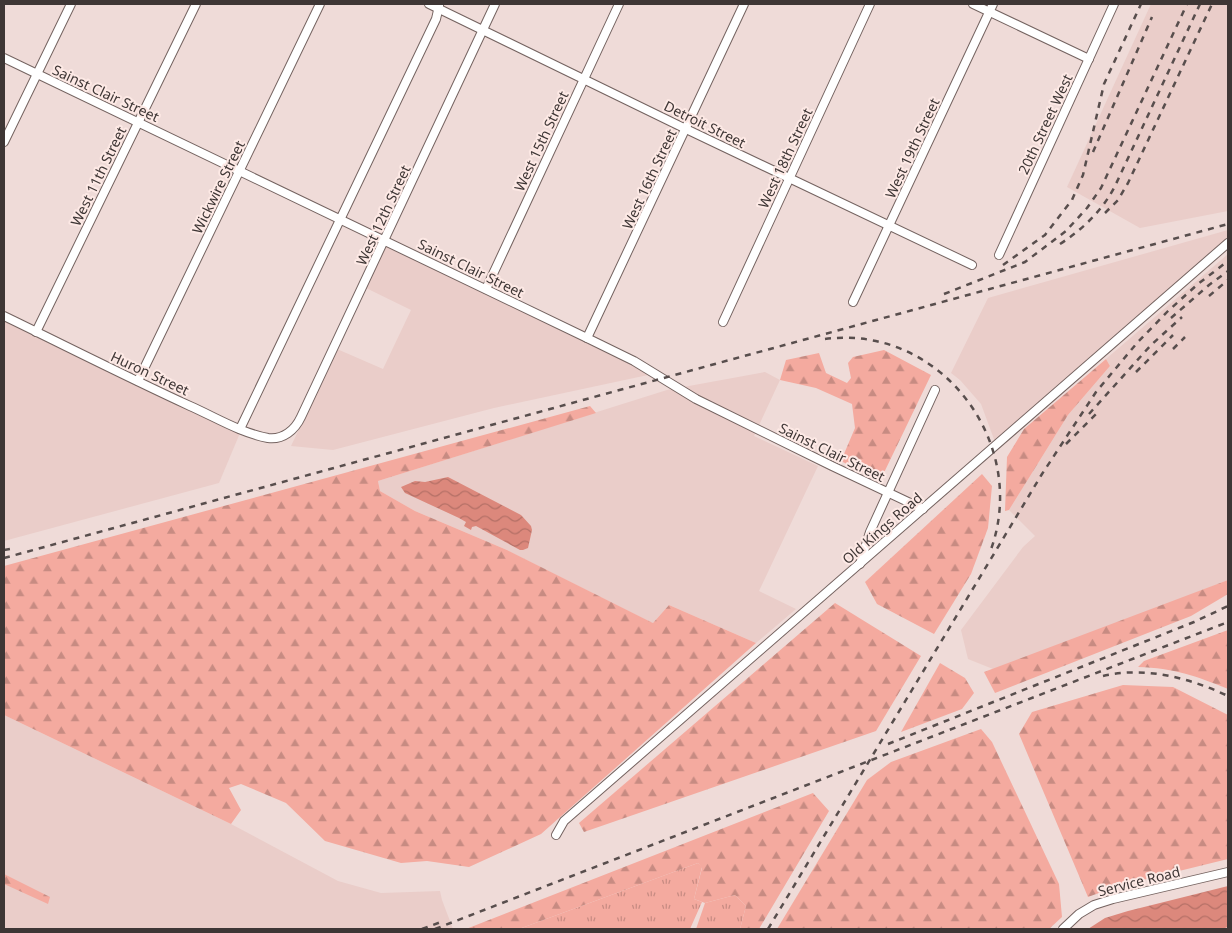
<svg xmlns="http://www.w3.org/2000/svg" width="1232" height="933" viewBox="0 0 1232 933" font-family="'Noto Sans',sans-serif">
<style>
.built{fill:#eacdc9}
.grass{fill:url(#grass-tufts)}
.forest{fill:url(#forest-firs)}
.water{fill:url(#water-waves)}
.lines{fill:none;stroke-linecap:round;stroke-linejoin:round}
.minor-casing{stroke:#746360;stroke-width:10}
.minor{stroke:#fff;stroke-width:8}
.rail{stroke:#584e4d;stroke-width:2.5;stroke-dasharray:6 6;stroke-linecap:butt}
.labels{text-anchor:middle;dominant-baseline:central;stroke-width:4;stroke-linejoin:round;paint-order:stroke}
.street-label{font-size:14px;fill:#3e3635;stroke:#fde9e5}
</style>
<defs>
<pattern id="grass-tufts" width="24" height="20" patternUnits="userSpaceOnUse" patternTransform="scale(1.25)"><rect width="24" height="20" fill="#f4aa9f"/><path d="M3 7l-1-3M5 7V3M7 7l1-3M15 17l-1-3M17 17v-4M19 17l1-3" fill="none" stroke="#c78b82"/></pattern>
<pattern id="forest-firs" width="22" height="20" patternUnits="userSpaceOnUse" patternTransform="scale(1.25)"><rect width="22" height="20" fill="#f4aa9f"/><path d="M5 1l3.5 6h-7zM16 11l3.5 6h-7z" fill="#c78b82"/></pattern>
<pattern id="water-waves" width="16" height="10" patternUnits="userSpaceOnUse" patternTransform="scale(1.25)"><rect width="16" height="10" fill="#dc887c"/><path d="M0 5q4-4 8 0t8 0" fill="none" stroke="#b47066"/></pattern>
</defs>
<rect width="100%" height="100%" fill="#efdbd8"/>
<g class="built">
<path d="M1151 4H1228V211L1140 228 1067 187Z"/>
<path d="M1228 230V238L995 442 981 404 960 380 951 373 988 298Z"/>
<path d="M386 245 644 371 648 375 494 408 333 450 291 446 337 349 383 369 411 310 366 288Z"/>
<path d="M1228 254V580L998 671 968 659 961 630 1023 547 1035 536 1009 510 1068 415 1110 366 1106 359Z"/>
<path d="M4 320 240 433 219 483 4 541Z"/>
<path d="M765 372 780 380 754 436 818 466 759 591 796 609 756 643 669 605 653 623 507 550 415 511 380 491 378 481 667 390Z"/>
<path d="M4 715 231 824 338 881 381 893 440 891 442 900 453 929H4Z"/>
</g>
<g class="grass">
<path d="M698 863 702 867 694 899 702 902 690 929H519Z"/>
<path d="M735 895 746 906 740 929H696L705 903Z"/>
</g>
<g class="forest">
<path d="M884 350 931 375 880 481 841 461 855 428 852 404 816 388 780 380 786 360 819 353 826 373 847 383 851 378 848 363 853 357Z"/>
<path d="M1106 359 1110 366 1068 415 1009 510 1005 511 1007 457 1024 429Z"/>
<path d="M590 406 596 413 378 481 380 491 415 511 507 550 653 623 669 605 756 643 541 834 469 867 427 861 401 863 325 841 286 803 241 784 229 788 241 810 231 824 4 715V566Z"/>
<path d="M982 474 992 486 988 528 971 574 934 634 877 604 865 582Z"/>
<path d="M1228 580V594L1191 616 995 693 984 672Z"/>
<path d="M835 603 921 656 876 731 584 832 579 823Z"/>
<path d="M1228 630V689C1196 676 1174 668 1138 667L1144 661Z"/>
<path d="M940 663 965 678 974 693 962 709 901 732Z"/>
<path d="M1123 685 1173 687 1228 715V859L1118 886 1088 897 1019 734 1032 712Z"/>
<path d="M981 729 992 742 1059 884 1062 917 1049 929H777L867 780 891 762Z"/>
<path d="M813 793 829 811 759 929H740L746 906 735 895 705 903 694 899 702 868 698 863 519 929H466Z"/>
<path d="M4 874 50 897 48 904 4 884Z"/>
</g>
<g class="water">
<path d="M448 477 521 515 531 526 532 530 528 548 523 550H520L476 526 472 527 471 530 464 526 466 522 459 518 405 493 401 487 415 481 425 482Z"/>
<path d="M1228 886V927L1222 929H1088L1105 918 1128 911Z"/>
</g>
<g class="lines">
<g class="minor-casing">
<g id="minor">
<path d="M429 4 686 129 972 265"/>
<path d="M973 4 1089 59"/>
<path d="M4 58 587 338 634 361 696 399 832 466 923 509"/>
<path d="M4 142 71 4"/>
<path d="M999 255 1114 4"/>
<path d="M486 289 619 4"/>
<path d="M853 302 993 4"/>
<path d="M4 316C66 346 127 377 190 406 215 417 241 433 268 438 283 440 295 430 301 417L495 4"/>
<path d="M723 322 870 4"/>
<path d="M36 332 196 4"/>
<path d="M587 338 744 4"/>
<path d="M138 381 320 4"/>
<path d="M240 429 436 19 439 6"/>
<path d="M860 564 870 532 935 390"/>
<path d="M556 835 564 821 1228 243"/>
<path d="M1063 929 1079 914 1094 905 1113 899 1228 872"/>
</g>
</g>
<use href="#minor" class="minor"/>
<g class="rail">
<path d="M1093 152 1152 17"/>
<path d="M1105 213 1118 200 1128 183 1212 4"/>
<path d="M1060 244C1083 229 1102 211 1115 186L1200 4"/>
<path d="M1003 265 1045 235 1072 200 1083 175 1104 84 1141 4"/>
<path d="M944 294 1025 262 1066 231 1087 208 1101 188 1187 4"/>
<path d="M1209 296 1228 280"/>
<path d="M1171 318 1209 285 1228 271"/>
<path d="M825 339C941 324 1031 444 990 552"/>
<path d="M1173 349 1185 337"/>
<path d="M1136 372 1173 335"/>
<path d="M1089 414 1151 345 1182 317"/>
<path d="M1066 444 1098 412"/>
<path d="M4 550 10 549"/>
<path d="M4 558 1228 224"/>
<path d="M1103 676C1145 666 1190 678 1228 696"/>
<path d="M888 744 1194 622 1228 606"/>
<path d="M422 929 441 922"/>
<path d="M435 929 1228 622"/>
<path d="M768 929 1042 474 1096 392 1137 343 1168 311 1198 284 1228 261"/>
</g>
</g>
<g class="labels">
<g class="street-label">
<text transform="translate(106 93) rotate(25)">Sainst Clair Street</text>
<text transform="translate(705 124) rotate(26)">Detroit Street</text>
<text transform="translate(1045 124) rotate(-65)">20th Street West</text>
<text transform="translate(541 141) rotate(-65)">West 15th Street</text>
<text transform="translate(912 148) rotate(-65)">West 19th Street</text>
<text transform="translate(785 158) rotate(-65)">West 18th Street</text>
<text transform="translate(98 176) rotate(-64)">West 11th Street</text>
<text transform="translate(649 179) rotate(-65)">West 16th Street</text>
<text transform="translate(218 187) rotate(-64)">Wickwire Street</text>
<text transform="translate(383 215) rotate(-65)">West 12th Street</text>
<text transform="translate(471 268) rotate(26)">Sainst Clair Street</text>
<text transform="translate(150 373) rotate(25)">Huron Street</text>
<text transform="translate(832 452) rotate(26)">Sainst Clair Street</text>
<text transform="translate(882 528) rotate(-41)">Old Kings Road</text>
<text transform="translate(1139 881) rotate(-14)">Service Road</text>
</g>
</g>
<rect width="1232" height="933" fill="none" stroke="#3e3635" stroke-width="10"/>
</svg>
